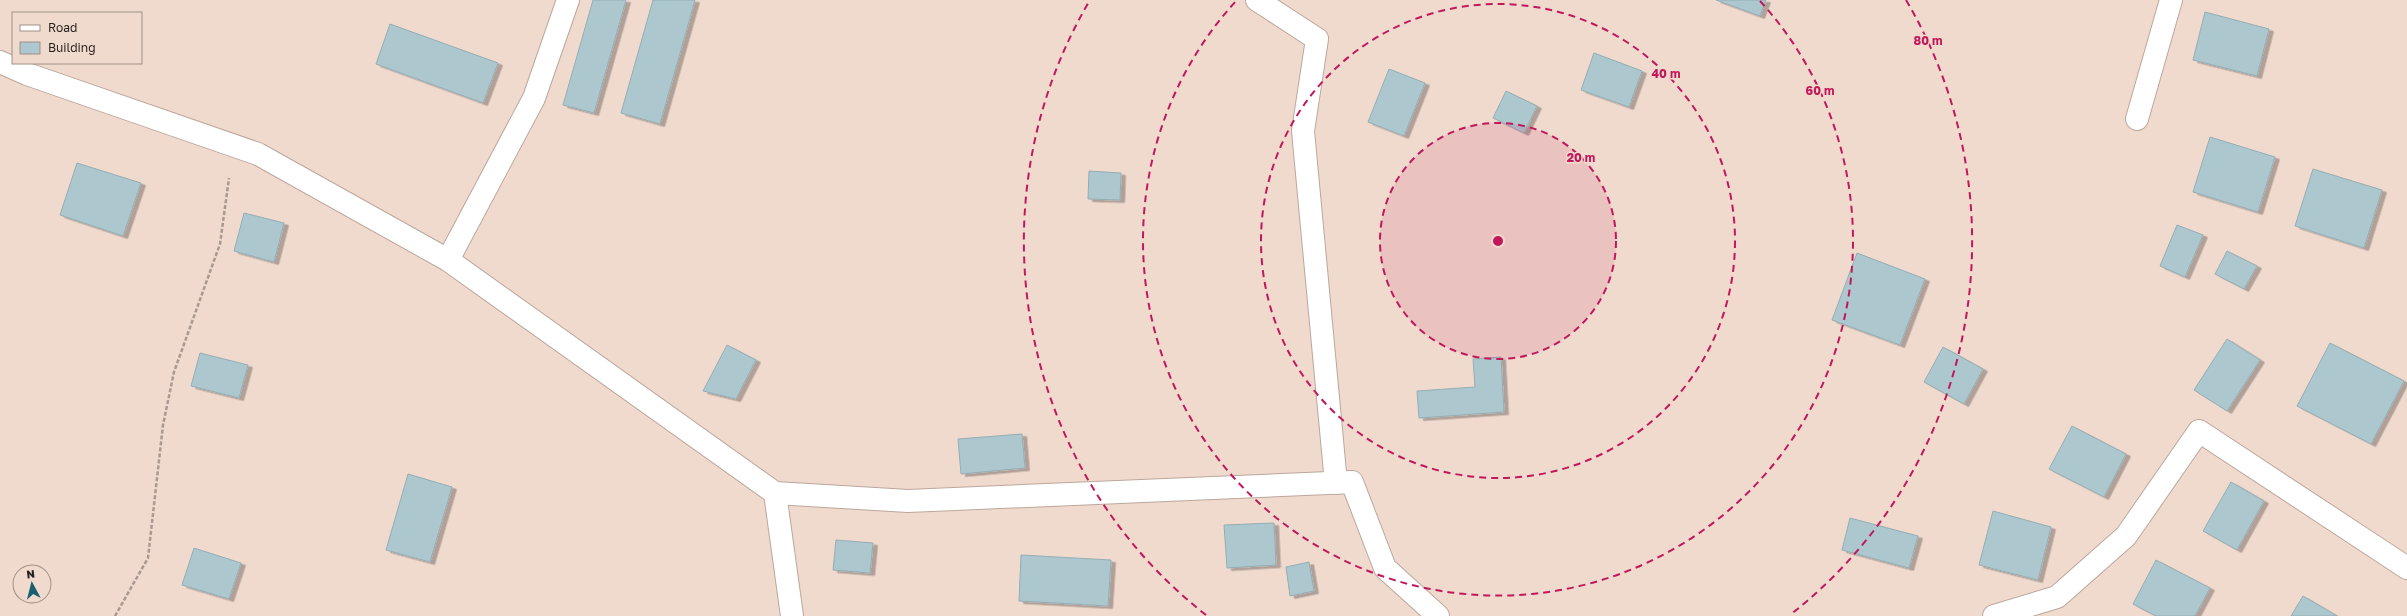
<svg xmlns="http://www.w3.org/2000/svg" width="2407" height="616" viewBox="0 0 2407 616" font-family="'Golos Text',sans-serif">
<style>
.building{fill:#adc7ce;stroke:#94adb4;filter:url(#shadow)}
.lines{fill:none;stroke-linecap:round;stroke-linejoin:round}
.minor-casing{stroke:#bca79c;stroke-width:24}
.path{stroke:#aa9990;stroke-width:2.5;stroke-dasharray:4 2;stroke-linecap:butt}
.minor{stroke:#fff;stroke-width:22}
.ring{fill:none;stroke:#c2185b;stroke-width:2;stroke-dasharray:7 5}
.centre{fill:#c2185b;stroke:#f0dace;stroke-width:2}
.ring-label{font-size:12px;text-anchor:middle;font-weight:bold;fill:#c2185b;stroke:#f0dace;stroke-width:3;stroke-linejoin:round;paint-order:stroke}
</style>
<defs>
<filter id="shadow"><feDropShadow dx="4.5" dy="2.5" stdDeviation="0" flood-color="#0004"/></filter>
</defs>
<rect width="100%" height="100%" fill="#f0dace"/>
<g class="building">
<path d="M593 0H626L594 113 563 105Z"/>
<path d="M653 0H695L660 124 621 113Z"/>
<path d="M1716 0H1766L1760 16Z"/>
<path d="M2205 12 2269 29 2257 76 2193 60Z"/>
<path d="M390 24 498 63 483 103 376 64Z"/>
<path d="M1594 53 1642 71 1629 107 1581 90Z"/>
<path d="M1389 69 1425 83 1404 136 1368 122Z"/>
<path d="M1506 91 1537 106 1524 133 1493 118Z"/>
<path d="M2210 137 2275 157 2258 212 2193 192Z"/>
<path d="M77 163 141 183 123 236 60 215Z"/>
<path d="M2313 169 2382 190 2364 248 2295 226Z"/>
<path d="M1089 171 1121 173 1120 200 1088 199Z"/>
<path d="M244 213 284 223 274 262 234 251Z"/>
<path d="M2177 225 2203 235 2185 277 2160 266Z"/>
<path d="M2227 251 2257 266 2244 289 2215 274Z"/>
<path d="M1857 253 1925 279 1900 345 1832 320Z"/>
<path d="M2227 339 2260 360 2227 411 2194 390Z"/>
<path d="M2330 343 2404 381 2371 444 2297 406Z"/>
<path d="M727 345 756 360 736 399 703 391Z"/>
<path d="M1943 347 1983 369 1964 404 1924 382Z"/>
<path d="M200 353 248 365 239 398 191 386Z"/>
<path d="M1501 357 1504 412 1419 418 1417 391 1475 387 1473 359Z"/>
<path d="M2072 426 2126 454 2104 497 2049 469Z"/>
<path d="M1022 434 1025 468 961 474 958 439Z"/>
<path d="M408 474 452 487 430 562 386 550Z"/>
<path d="M2231 482 2264 501 2237 550 2203 531Z"/>
<path d="M1993 511 2051 527 2038 580 1979 565Z"/>
<path d="M1850 518 1918 536 1909 568 1842 550Z"/>
<path d="M1274 523 1276 565 1227 568 1224 525Z"/>
<path d="M836 540 873 543 870 573 833 570Z"/>
<path d="M194 548 241 563 229 599 182 585Z"/>
<path d="M1021 555 1111 560 1108 606 1019 601Z"/>
<path d="M2156 560 2210 588 2195 616H2156L2133 604Z"/>
<path d="M1309 562 1314 591 1290 596 1286 567Z"/>
<path d="M2303 596 2337 616H2291Z"/>
</g>
<g class="lines">
<g class="minor-casing">
<g id="minor">
<path d="M1257 0 1317 39 1303 131 1336 483"/>
<path d="M0 62 27 74 258 154 448 260 775 493 792 616"/>
<path d="M2137 119 2171 0"/>
<path d="M448 260 534 98 568 0"/>
<path d="M775 493 908 501 1352 482 1385 568 1438 616"/>
<path d="M1994 616 2057 597 2126 536 2199 431 2407 568"/>
</g>
</g>
<path class="path" d="M115 616 148 558 163 425 174 372 220 244 229 178"/>
<use href="#minor" class="minor"/>
</g>
<circle cx="1498" cy="241" r="118" fill="#c2185b" fill-opacity=".12"/>
<g class="ring">
<circle cx="1498" cy="241" r="118"/>
<circle cx="1498" cy="241" r="237"/>
<path d="M1760 1A355 355 0 1 1 1236 1"/>
<path d="M1206 615A474 474 0 0 1 1090 0M1906 0A474 474 0 0 1 1790 615"/>
</g>
<circle cx="1498" cy="241" r="6" class="centre"/>
<g class="ring-label">
<text x="1928" y="45">80 m</text>
<text x="1666" y="78">40 m</text>
<text x="1820" y="95">60 m</text>
<text x="1581" y="162">20 m</text>
</g>
<rect x="12" y="12" width="130" height="52" fill="#f0dace" stroke="#a08f86"/>
<rect x="20" y="25" width="20" height="6" fill="#ffffff" stroke="#a08f86"/>
<text x="48" y="32" font-size="12" fill="#271f1b">Road</text>
<rect x="20" y="42" width="20" height="12" fill="#adc7ce" stroke="#a08f86"/>
<text x="48" y="52" font-size="12" fill="#271f1b">Building</text>
<g transform="translate(32 584) rotate(353)"><circle r="19" fill="#f0dace" stroke="#a08f86"/>
<path d="M0-3L7 15L0 10L-7 15Z" fill="#186070"/>
<text y="-6" font-size="11" font-weight="bold" text-anchor="middle" fill="#271f1b">N</text>
</g>
</svg>
